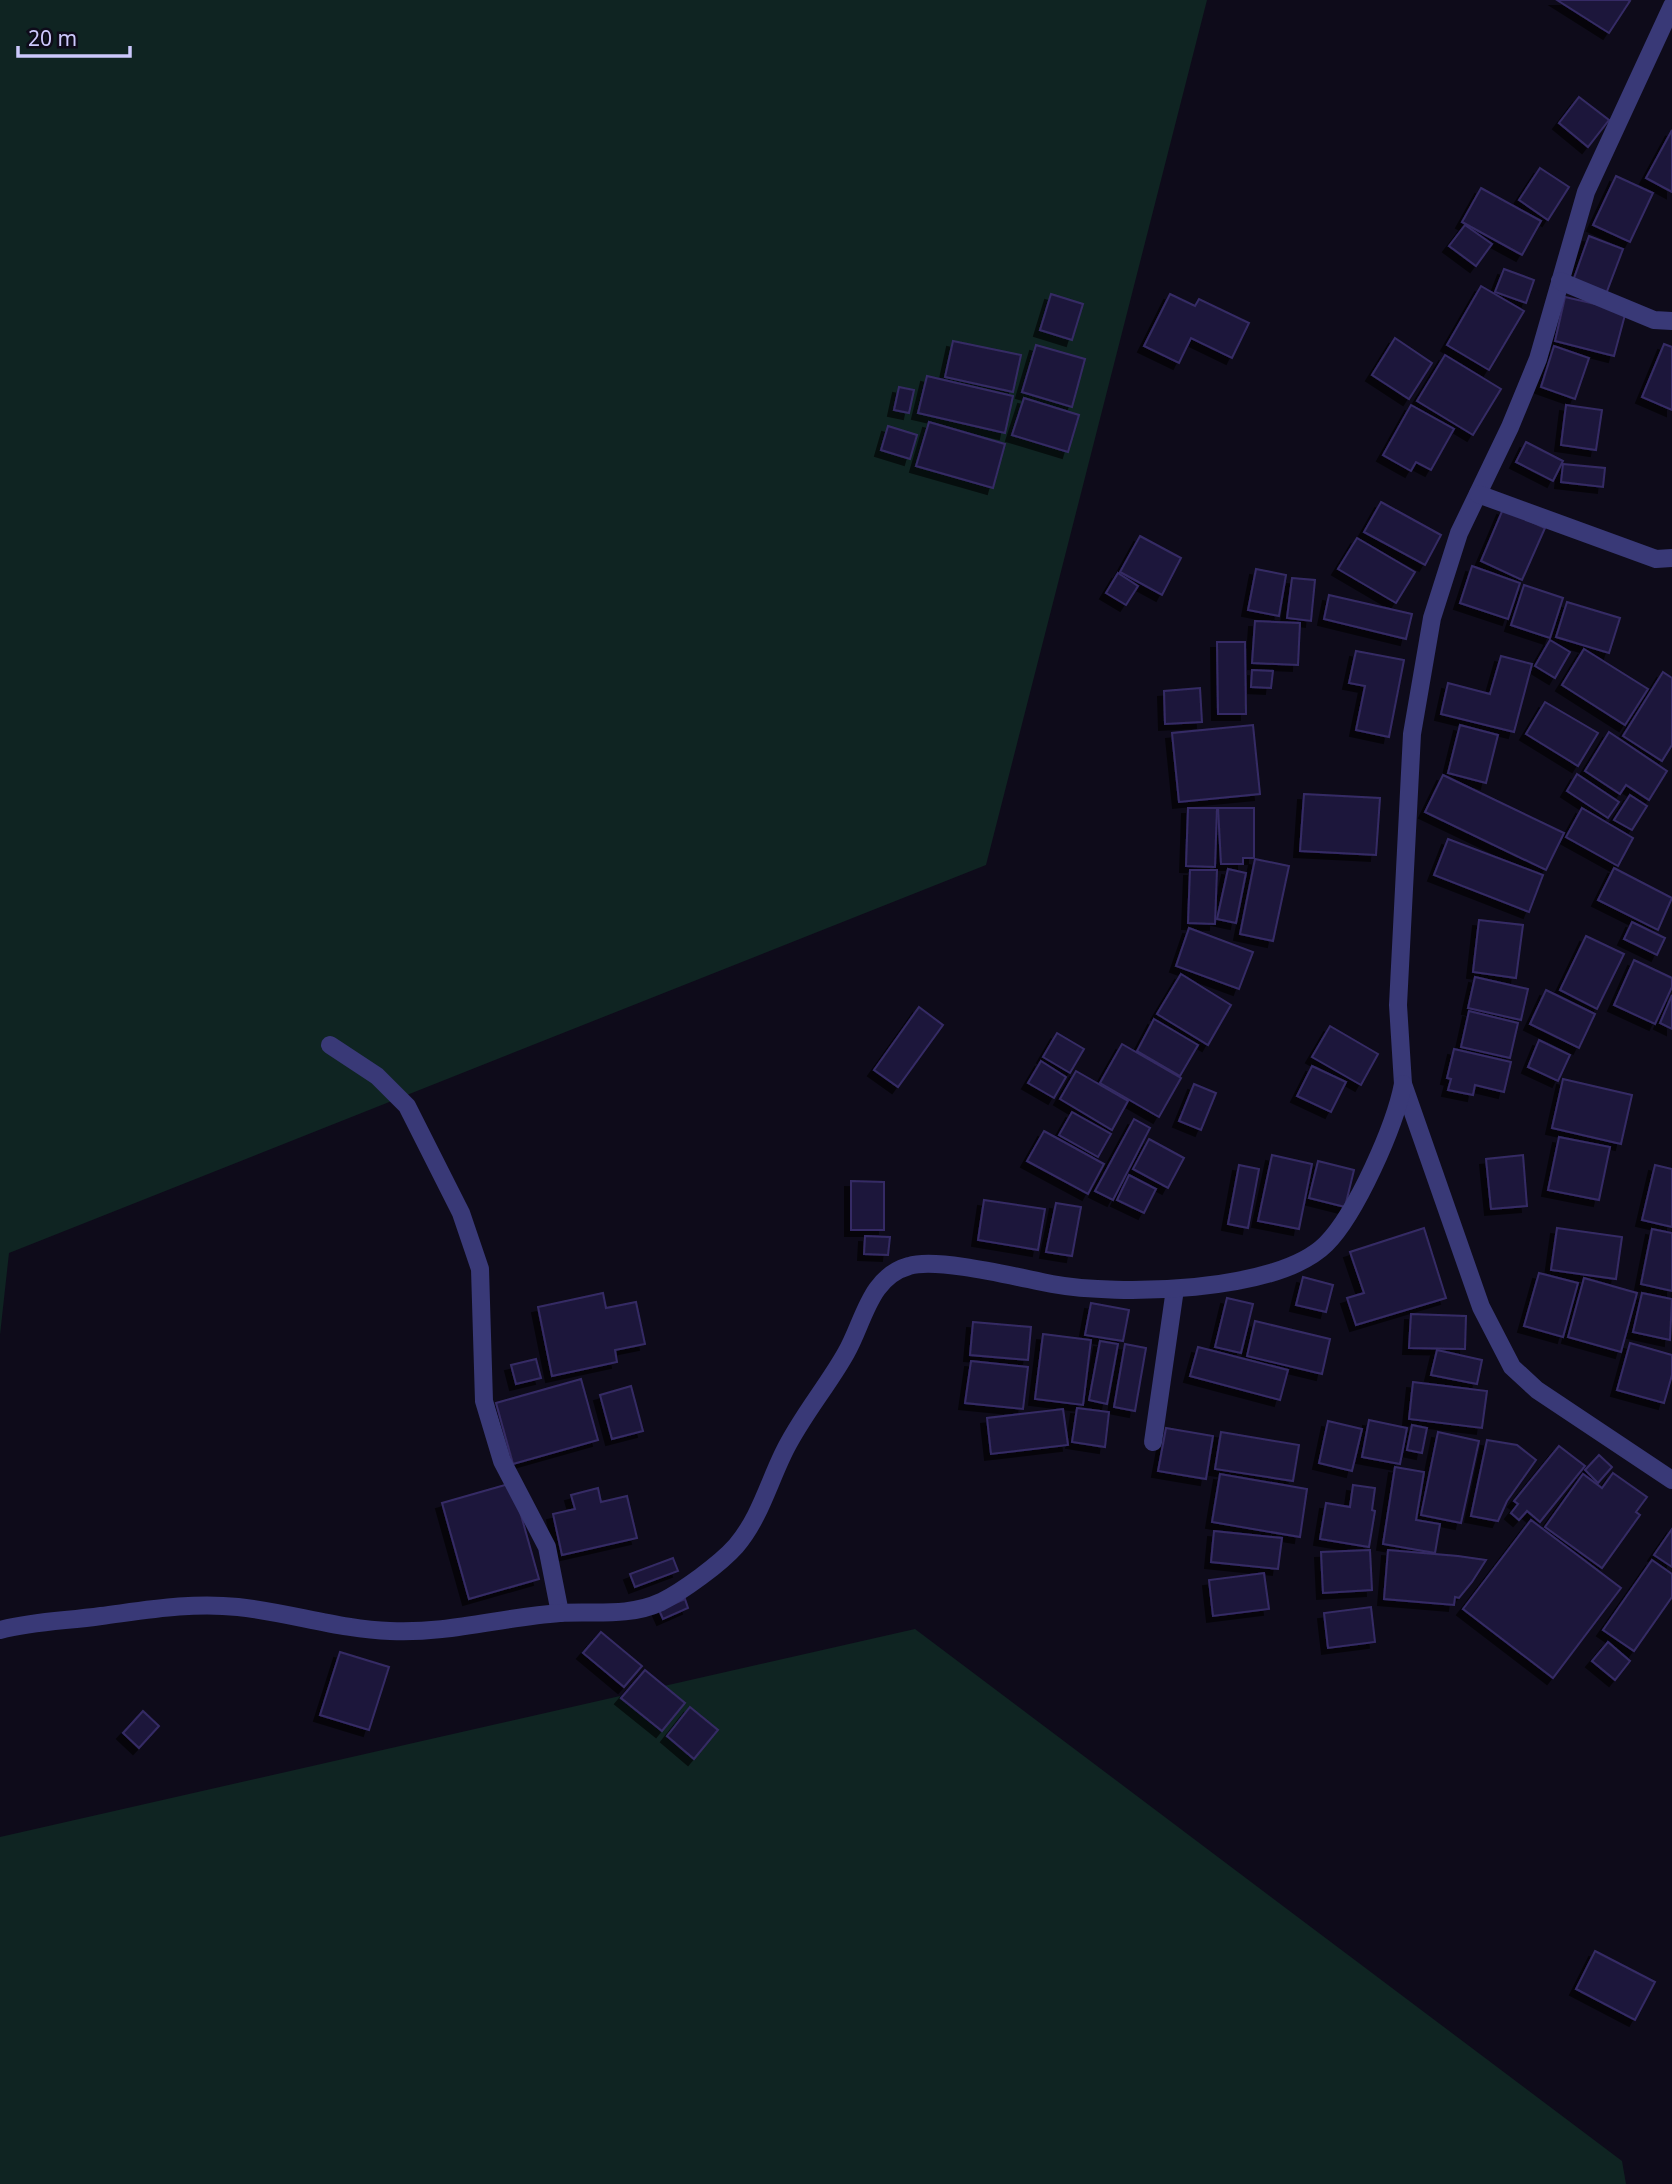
<svg xmlns="http://www.w3.org/2000/svg" width="1672" height="2184" viewBox="0 0 1672 2184" font-family="'Noto Sans',sans-serif">
<style>
.green{fill:#0f2422}
.building{fill:#1e193a;stroke:#352c65;stroke-width:2;filter:url(#shadow)}
.lines{fill:none;stroke-linecap:round;stroke-linejoin:round}
.street{stroke:#393977;stroke-width:18}
</style>
<defs>
<filter id="shadow"><feDropShadow dx="-6" dy="6" stdDeviation="0" flood-color="#0009"/></filter>
</defs>
<rect width="100%" height="100%" fill="#0e0b1a"/>
<g class="green">
<path d="M0 0H1207L986 865 9 1253 0 1335Z"/>
<path d="M915 1629 1622 2161 1626 2184H0V1837Z"/>
</g>
<g class="building">
<path d="M1557 0H1628L1630 1 1609 33Z"/>
<path d="M1579 97 1609 120 1588 147 1559 123Z"/>
<path d="M1672 130V192L1646 178Z"/>
<path d="M1540 168 1569 187 1548 220 1519 200Z"/>
<path d="M1616 176 1653 193 1630 242 1593 225Z"/>
<path d="M1481 188 1541 221 1522 255 1462 222Z"/>
<path d="M1465 225 1492 244 1476 266 1449 246Z"/>
<path d="M1589 236 1623 249 1606 294 1573 281Z"/>
<path d="M1504 269 1534 280 1526 303 1495 292Z"/>
<path d="M1481 286 1524 311 1489 370 1447 345Z"/>
<path d="M1051 294 1083 304 1072 340 1040 330Z"/>
<path d="M1170 294 1195 306 1199 299 1249 323 1232 358 1191 338 1179 363 1144 346Z"/>
<path d="M1565 297 1626 311 1614 356 1555 341Z"/>
<path d="M1395 338 1432 363 1409 399 1372 375Z"/>
<path d="M953 341 1021 355 1013 392 945 377Z"/>
<path d="M1664 344 1672 347V410L1642 397Z"/>
<path d="M1036 345 1085 359 1072 407 1022 392Z"/>
<path d="M1554 346 1589 358 1575 399 1541 387Z"/>
<path d="M1445 355 1501 389 1473 435 1417 401Z"/>
<path d="M927 376 1013 396 1005 433 918 413Z"/>
<path d="M899 387 914 390 909 413 894 410Z"/>
<path d="M1024 398 1079 415 1068 452 1012 435Z"/>
<path d="M1411 405 1454 429 1431 470 1416 462 1411 471 1383 455Z"/>
<path d="M1566 405 1602 410 1596 450 1561 445Z"/>
<path d="M929 422 1005 444 993 488 916 466Z"/>
<path d="M888 426 917 435 910 459 881 450Z"/>
<path d="M1526 442 1563 461 1553 481 1516 462Z"/>
<path d="M1563 464 1605 468 1603 487 1561 482Z"/>
<path d="M1381 502 1441 535 1425 565 1364 532Z"/>
<path d="M1503 509 1545 528 1522 580 1481 561Z"/>
<path d="M1140 536 1181 558 1162 595 1120 572Z"/>
<path d="M1357 538 1415 572 1396 603 1338 569Z"/>
<path d="M1472 566 1520 583 1508 619 1460 603Z"/>
<path d="M1256 569 1286 575 1279 616 1248 610Z"/>
<path d="M1118 573 1138 586 1126 605 1106 593Z"/>
<path d="M1292 578 1315 580 1311 621 1287 618Z"/>
<path d="M1524 585 1563 598 1550 638 1511 625Z"/>
<path d="M1329 595 1412 614 1406 639 1324 619Z"/>
<path d="M1567 602 1620 618 1609 653 1556 637Z"/>
<path d="M1255 621 1300 623 1298 665 1252 663Z"/>
<path d="M1550 640 1570 652 1555 678 1535 666Z"/>
<path d="M1217 642H1245L1246 714H1218Z"/>
<path d="M1584 649 1648 689 1625 725 1562 685Z"/>
<path d="M1356 651 1404 660 1389 737 1356 730 1365 686 1349 683Z"/>
<path d="M1501 656 1532 664 1514 732 1441 714 1448 683 1490 694Z"/>
<path d="M1252 670 1273 671 1271 688 1251 687Z"/>
<path d="M1663 672 1672 678V745L1662 761 1623 736Z"/>
<path d="M1200 688 1202 722 1165 724 1164 691Z"/>
<path d="M1545 702 1598 733 1578 766 1526 734Z"/>
<path d="M1253 725 1260 794 1179 802 1172 733Z"/>
<path d="M1460 725 1498 735 1486 783 1448 773Z"/>
<path d="M1609 732 1667 771 1649 800 1626 785 1620 794 1585 771Z"/>
<path d="M1577 774 1619 802 1608 818 1567 791Z"/>
<path d="M1443 775 1564 833 1546 870 1425 812Z"/>
<path d="M1304 794 1380 798 1376 855 1300 851Z"/>
<path d="M1630 795 1647 806 1632 830 1614 820Z"/>
<path d="M1188 808H1217L1215 867 1186 866Z"/>
<path d="M1218 808H1254V858H1243V864H1221Z"/>
<path d="M1582 808 1633 838 1618 866 1566 837Z"/>
<path d="M1448 839 1543 875 1529 912 1434 875Z"/>
<path d="M1255 859 1289 866 1273 941 1240 934Z"/>
<path d="M1614 868 1672 898 1658 930 1598 900Z"/>
<path d="M1228 869 1246 873 1236 923 1217 919Z"/>
<path d="M1190 870H1217L1215 924 1188 923Z"/>
<path d="M1479 920 1523 925 1516 978 1473 972Z"/>
<path d="M1632 922 1665 938 1657 955 1624 939Z"/>
<path d="M1189 928 1253 952 1239 989 1176 966Z"/>
<path d="M1586 936 1624 954 1597 1009 1560 990Z"/>
<path d="M1634 960 1672 978V987L1655 1024 1614 1005Z"/>
<path d="M1181 974 1231 1005 1208 1045 1157 1014Z"/>
<path d="M1475 977 1528 989 1521 1020 1468 1008Z"/>
<path d="M1546 990 1595 1014 1579 1048 1530 1024Z"/>
<path d="M1672 995V1029L1660 1023Z"/>
<path d="M919 1007 943 1025 898 1087 874 1070Z"/>
<path d="M1469 1011 1518 1023 1510 1058 1461 1047Z"/>
<path d="M1154 1019 1198 1045 1180 1076 1137 1051Z"/>
<path d="M1330 1026 1378 1054 1361 1085 1312 1057Z"/>
<path d="M1057 1033 1084 1049 1070 1073 1043 1057Z"/>
<path d="M1539 1040 1570 1055 1558 1081 1528 1067Z"/>
<path d="M1122 1044 1181 1078 1159 1117 1100 1083Z"/>
<path d="M1454 1049 1511 1062 1504 1092 1475 1085 1473 1095 1448 1090 1451 1079 1447 1078Z"/>
<path d="M1041 1061 1066 1077 1054 1098 1028 1083Z"/>
<path d="M1312 1066 1346 1082 1331 1112 1297 1096Z"/>
<path d="M1076 1071 1128 1101 1112 1130 1060 1099Z"/>
<path d="M1563 1079 1632 1095 1621 1144 1552 1128Z"/>
<path d="M1194 1084 1216 1093 1201 1130 1179 1121Z"/>
<path d="M1072 1112 1111 1134 1098 1157 1059 1135Z"/>
<path d="M1134 1119 1150 1128 1113 1200 1095 1191Z"/>
<path d="M1044 1131 1104 1164 1088 1194 1027 1161Z"/>
<path d="M1559 1137 1610 1147 1599 1200 1548 1190Z"/>
<path d="M1149 1139 1184 1158 1168 1188 1133 1169Z"/>
<path d="M1272 1155 1312 1164 1299 1229 1258 1221Z"/>
<path d="M1523 1155 1527 1206 1491 1209 1486 1159Z"/>
<path d="M1318 1161 1354 1170 1345 1207 1309 1198Z"/>
<path d="M1239 1165 1259 1169 1248 1228 1228 1224Z"/>
<path d="M1655 1165 1672 1169V1227L1642 1220Z"/>
<path d="M1129 1175 1156 1189 1144 1213 1117 1200Z"/>
<path d="M851 1181 884 1182V1230H851Z"/>
<path d="M984 1200 1045 1209 1038 1250 978 1240Z"/>
<path d="M1056 1203 1081 1207 1072 1256 1046 1252Z"/>
<path d="M1424 1228 1446 1298 1356 1325 1347 1298 1364 1293 1350 1252Z"/>
<path d="M1557 1228 1622 1237 1616 1279 1551 1270Z"/>
<path d="M1652 1229 1672 1233V1291L1641 1284Z"/>
<path d="M865 1236 890 1237 888 1255 864 1254Z"/>
<path d="M1539 1273 1578 1283 1563 1337 1524 1326Z"/>
<path d="M1303 1277 1333 1285 1326 1312 1296 1305Z"/>
<path d="M1584 1278 1637 1293 1621 1352 1568 1337Z"/>
<path d="M603 1293 606 1308 636 1302 645 1344 615 1350 617 1362 552 1376 538 1307Z"/>
<path d="M1642 1293 1672 1299 1670 1340 1633 1332Z"/>
<path d="M1227 1298 1253 1304 1241 1353 1215 1347Z"/>
<path d="M1091 1303 1129 1310 1123 1341 1085 1335Z"/>
<path d="M1411 1314 1466 1316 1465 1349 1409 1348Z"/>
<path d="M1255 1321 1330 1339 1322 1374 1247 1356Z"/>
<path d="M973 1322 1031 1327 1028 1360 970 1355Z"/>
<path d="M1043 1334 1091 1340 1083 1405 1035 1399Z"/>
<path d="M1100 1341 1118 1344 1107 1404 1089 1400Z"/>
<path d="M1630 1343 1672 1355V1375L1664 1403 1617 1390Z"/>
<path d="M1125 1344 1146 1348 1135 1411 1114 1407Z"/>
<path d="M1198 1347 1288 1370 1280 1400 1190 1376Z"/>
<path d="M1437 1350 1482 1360 1477 1384 1431 1375Z"/>
<path d="M536 1359 541 1378 516 1384 511 1365Z"/>
<path d="M971 1361 1028 1367 1023 1409 965 1403Z"/>
<path d="M581 1379 598 1440 513 1464 496 1403Z"/>
<path d="M1413 1382 1487 1391 1482 1428 1409 1419Z"/>
<path d="M631 1386 643 1431 612 1439 600 1395Z"/>
<path d="M1077 1408 1109 1412 1105 1447 1072 1442Z"/>
<path d="M1063 1409 1068 1445 991 1454 987 1418Z"/>
<path d="M1369 1420 1407 1428 1400 1464 1362 1457Z"/>
<path d="M1328 1421 1362 1429 1352 1471 1319 1463Z"/>
<path d="M1412 1425 1427 1428 1422 1453 1407 1450Z"/>
<path d="M1166 1428 1213 1436 1206 1479 1158 1471Z"/>
<path d="M1221 1432 1299 1445 1293 1481 1215 1469Z"/>
<path d="M1438 1432 1479 1441 1461 1523 1421 1515Z"/>
<path d="M1487 1440 1517 1445 1536 1460 1507 1501 1498 1521 1471 1516Z"/>
<path d="M1559 1446 1585 1466 1540 1522 1527 1511 1519 1520 1511 1513 1518 1504 1514 1501Z"/>
<path d="M1599 1455 1612 1467 1598 1483 1585 1470Z"/>
<path d="M1395 1467 1424 1472 1416 1520 1440 1524 1435 1553 1383 1544Z"/>
<path d="M1613 1473 1647 1497 1636 1512 1640 1515 1602 1568 1545 1527 1583 1474 1602 1488Z"/>
<path d="M1220 1474 1307 1489 1300 1537 1212 1522Z"/>
<path d="M512 1483 539 1579 469 1599 442 1503Z"/>
<path d="M1353 1485 1375 1488 1372 1510 1375 1511 1369 1547 1320 1539 1326 1503 1350 1507Z"/>
<path d="M598 1488 601 1502 627 1496 637 1538 562 1555 553 1514 575 1509 571 1495Z"/>
<path d="M1531 1520 1621 1588 1553 1678 1463 1609Z"/>
<path d="M1672 1529V1567L1654 1555Z"/>
<path d="M1214 1531 1282 1538 1278 1569 1211 1562Z"/>
<path d="M1370 1550 1372 1590 1323 1593 1321 1552Z"/>
<path d="M1388 1550 1458 1556 1486 1560 1472 1582 1459 1598 1455 1597 1454 1605 1384 1599Z"/>
<path d="M673 1558 678 1571 635 1587 630 1574Z"/>
<path d="M1652 1560 1672 1574V1597L1634 1651 1603 1630Z"/>
<path d="M1264 1573 1269 1609 1213 1616 1209 1580Z"/>
<path d="M685 1599 688 1608 663 1619 659 1610Z"/>
<path d="M1371 1607 1375 1642 1328 1648 1324 1613Z"/>
<path d="M601 1632 642 1666 624 1687 583 1653Z"/>
<path d="M1608 1642 1630 1661 1615 1680 1592 1661Z"/>
<path d="M340 1652 389 1667 369 1730 320 1715Z"/>
<path d="M645 1670 685 1703 662 1731 621 1698Z"/>
<path d="M690 1707 718 1730 694 1759 667 1736Z"/>
<path d="M143 1711 159 1726 139 1748 123 1733Z"/>
<path d="M1595 1951 1655 1982 1635 2020 1576 1989Z"/>
</g>
<g class="lines">
<g class="street">
<path d="M1672 6 1586 192 1538 359 1510 427 1459 533 1432 618 1412 734 1398 1005 1403 1084 1481 1307 1512 1367 1537 1390 1672 1480"/>
<path d="M1560 281 1654 320 1672 321"/>
<path d="M1478 494 1656 559 1672 558"/>
<path d="M330 1045 377 1076 407 1106 461 1213 480 1269 484 1401 502 1461 547 1547 560 1613"/>
<path d="M1153 1442 1175 1289"/>
<path d="M0 1630C34 1621 67 1621 101 1616 147 1610 191 1602 238 1607 287 1612 343 1630 390 1631 448 1634 502 1617 560 1613 594 1611 629 1617 661 1602 683 1591 720 1564 736 1546 759 1519 768 1485 783 1454 800 1418 827 1387 846 1353 864 1322 869 1277 909 1266 938 1257 1020 1278 1052 1284 1117 1296 1277 1293 1326 1244 1356 1214 1395 1126 1403 1084"/>
</g>
</g>
<path d="M18 46v10h112v-10" fill="none" stroke="#ccc8fc" stroke-width="3.5"/>
<text x="28" y="46" font-size="21" fill="#ccc8fc" stroke="#0e0b1a" stroke-width="5" paint-order="stroke">20 m</text>
</svg>
